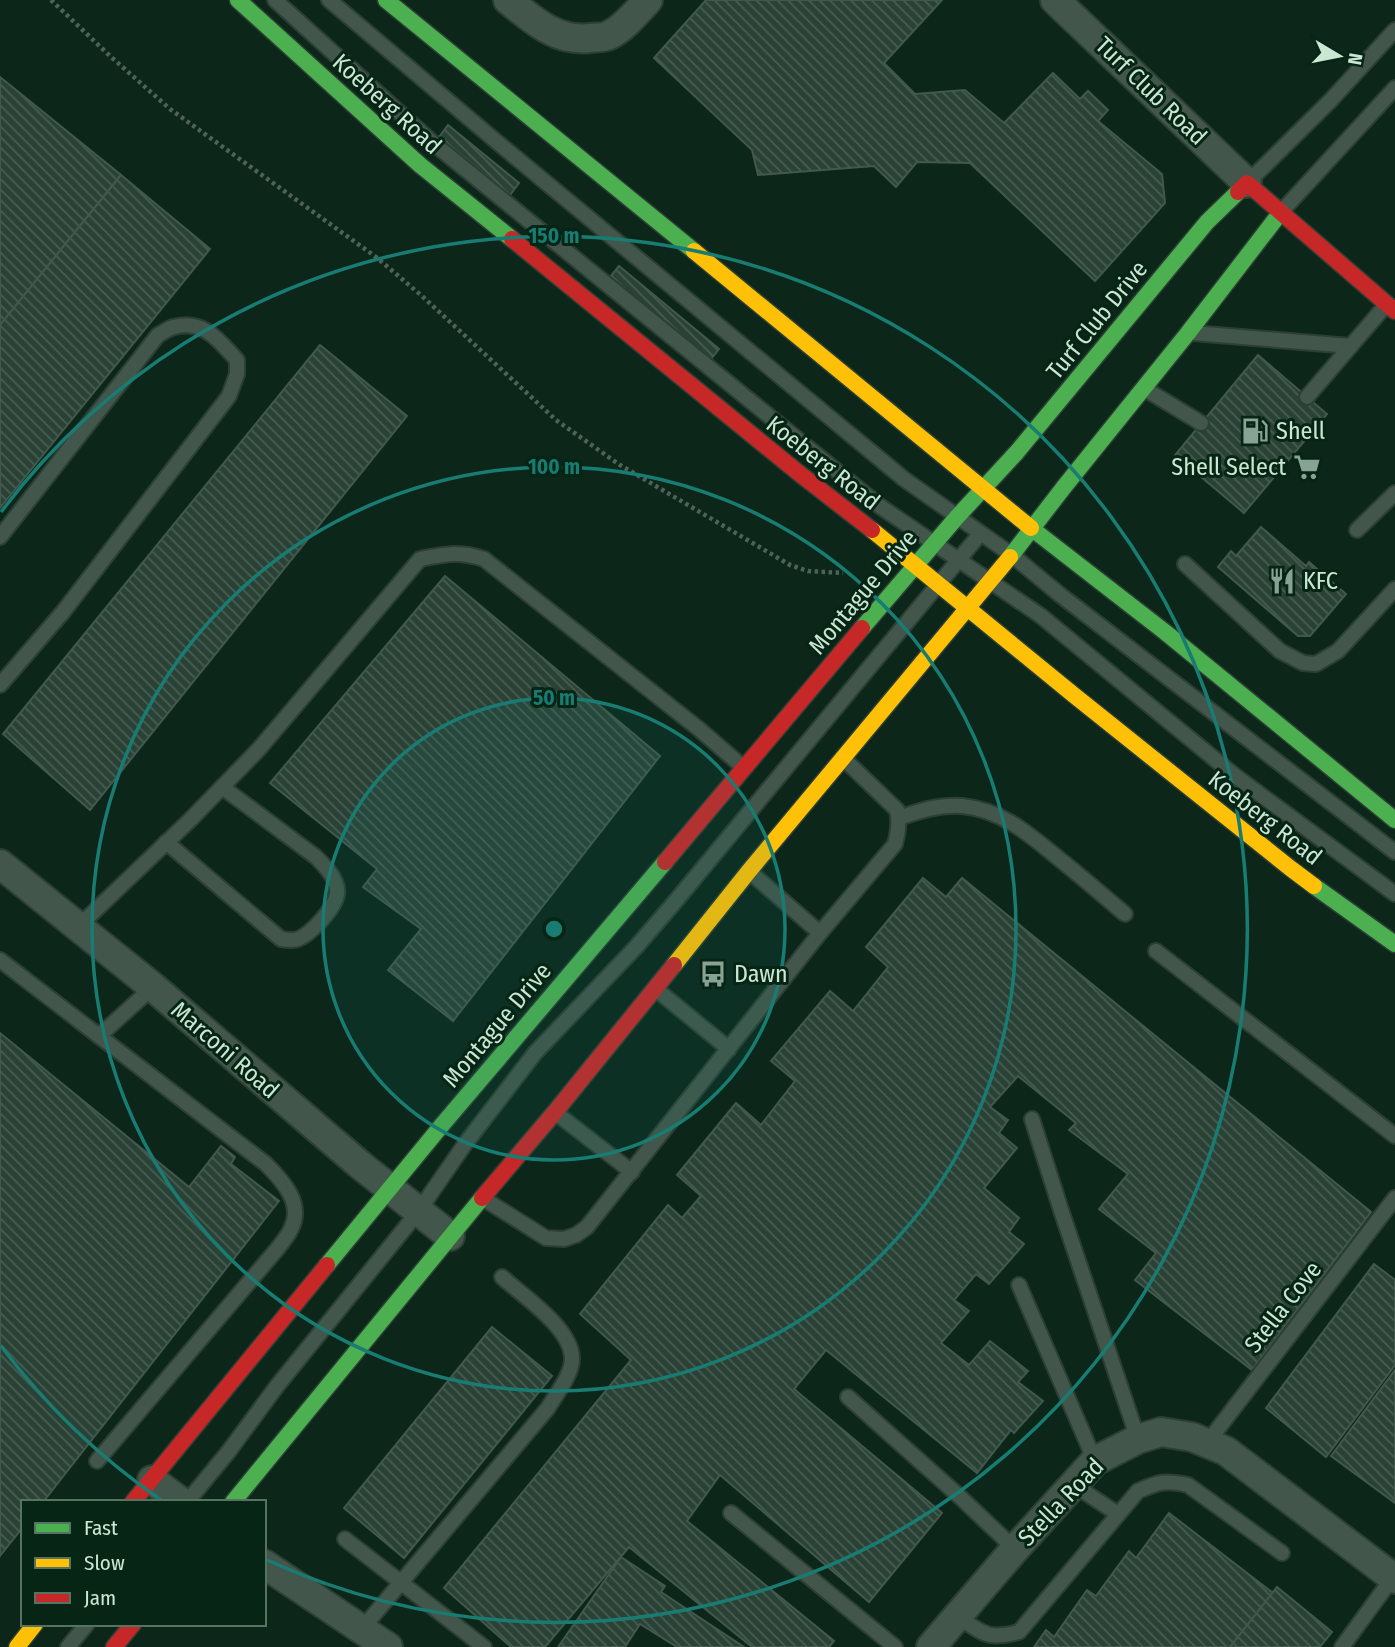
<svg xmlns="http://www.w3.org/2000/svg" width="1395" height="1647" viewBox="0 0 1395 1647" font-family="'Fira Sans Condensed',sans-serif">
<style>
.building{fill:url(#building-back-hatch);stroke:#42584d;stroke-width:2}
.lines{fill:none;stroke-linecap:round;stroke-linejoin:round}
.lane-casing{stroke:#2c3f34;stroke-width:18}
.street-casing{stroke:#2c3f34;stroke-width:32}
.fast-casing{stroke:#2c3f34;stroke-width:19}
.slow-casing{stroke:#2c3f34;stroke-width:19}
.jam-casing{stroke:#2c3f34;stroke-width:19}
.path{stroke:#4e6257;stroke-width:4.5;stroke-dasharray:3.5 3.5;stroke-linecap:butt}
.lane{stroke:#42564b;stroke-width:14}
.street{stroke:#42564b;stroke-width:28}
.fast{stroke:#4caf50;stroke-width:16}
.slow{stroke:#ffc107;stroke-width:16}
.jam{stroke:#c62828;stroke-width:16}
.ring{fill:none;stroke:#187c73;stroke-width:3.5}
.labels{text-anchor:middle;dominant-baseline:central;stroke-width:6;stroke-linejoin:round;paint-order:stroke}
.street-label{font-size:24px;fill:#cae7d4;stroke:#062515}
.poi-label{font-size:24px;fill:#cae7d4;stroke:#062515;text-anchor:start}
.centre{fill:#187c73;stroke:#062515;stroke-width:3.5}
.ring-label{font-size:21px;text-anchor:middle;font-weight:bold;fill:#187c73;stroke:#062515;stroke-width:6;stroke-linejoin:round;paint-order:stroke}
</style>
<defs>
<pattern id="building-back-hatch" width="6" height="6" patternUnits="userSpaceOnUse" patternTransform="scale(1.75)"><rect width="6" height="6" fill="#2a4236"/><path d="M-1 5l2 2M0 0l6 6M5-1l2 2" fill="none" stroke="#485d52"/></pattern>
</defs>
<rect width="100%" height="100%" fill="#0c261a"/>
<g class="building">
<path d="M706 0H942L884 63 915 94 965 90 1004 123 1053 73 1080 99 1088 91 1108 110 1098 121 1162 174 1165 203 1095 281 970 163 917 162 896 187 874 166 758 175 752 150 654 58Z"/>
<path d="M0 77 121 175 0 325Z"/>
<path d="M448 125 519 183 510 195 439 137Z"/>
<path d="M121 175 210 249 0 508V325Z"/>
<path d="M619 266 719 349 711 359 610 277Z"/>
<path d="M320 345 407 416 90 810 3 734Z"/>
<path d="M1258 355 1327 414 1244 513 1175 455Z"/>
<path d="M1261 527 1306 566 1309 562 1346 594 1310 636H1298L1218 567 1231 551 1236 556Z"/>
<path d="M445 576 660 756 453 1021 388 970 421 929 363 887 377 869 270 783Z"/>
<path d="M923 878 946 897 962 878 1371 1212 1252 1370 1135 1280 1156 1253 1099 1209 1128 1174 1069 1130 1076 1123 1018 1076 990 1107 1008 1120 999 1133 1017 1148 984 1188 1019 1218 1009 1232 1024 1244 989 1284 976 1274 954 1300 969 1311 941 1343 969 1365 990 1341 1028 1371 1018 1382 1043 1401 1014 1433 1011 1430 977 1473 826 1350 794 1389 942 1513 869 1602 720 1475 687 1521 834 1641 829 1647H752L629 1547 545 1647H511L444 1588 631 1360 580 1314 668 1205 682 1218 701 1196 677 1175 736 1103 761 1125 795 1081 771 1061 830 991 853 1011 888 967 866 947Z"/>
<path d="M0 1033 189 1187 221 1146 235 1157 231 1164 279 1201 43 1502H23V1527L0 1556Z"/>
<path d="M1374 1264 1395 1280V1365L1326 1457 1266 1408Z"/>
<path d="M492 1327 552 1376 404 1558 344 1508Z"/>
<path d="M1395 1370V1503L1331 1456Z"/>
<path d="M1169 1513 1273 1593 1230 1647H1034L1046 1630 1054 1637 1087 1590 1096 1596 1129 1551 1136 1558Z"/>
<path d="M621 1557 665 1586 661 1592 744 1647H677L640 1624 625 1647H558Z"/>
<path d="M1277 1587 1332 1632 1320 1647H1230Z"/>
</g>
<g class="lines">
<g class="lane-casing">
<g id="lane">
<path d="M275 0 433 143 881 507 1041 616 1234 775 1395 894"/>
<path d="M329 0 497 142 904 479 1012 555 1059 594 1395 852"/>
<path d="M1248 182 1331 100 1395 30"/>
<path d="M1282 211 1395 88"/>
<path d="M1193 333 1350 346"/>
<path d="M1145 389 1201 423"/>
<path d="M1307 397 1386 305"/>
<path d="M1357 530 1395 493"/>
<path d="M0 537 158 335C163 333 168 328 174 327 204 319 219 341 237 360V374L229 396 63 612 0 685"/>
<path d="M1185 564 1280 651 1303 663 1316 664 1338 651 1395 589"/>
<path d="M899 818C919 811 940 804 962 806 1004 810 1032 837 1063 862 1084 879 1105 897 1125 914"/>
<path d="M166 842 281 939C287 940 293 941 298 939 311 934 335 908 337 894 339 880 325 866 316 857L222 787"/>
<path d="M750 872 820 933"/>
<path d="M79 926 191 819 259 749 420 559C446 554 459 551 484 559L699 729 743 767"/>
<path d="M1156 951 1395 1136"/>
<path d="M0 960 99 1036 153 987"/>
<path d="M657 990 729 1049"/>
<path d="M556 1113 632 1172"/>
<path d="M1032 1119 1061 1210 1138 1439"/>
<path d="M484 1199 546 1238 564 1239 576 1235 587 1227 820 933 895 844C898 833 900 822 897 810L844 759"/>
<path d="M1019 1285 1095 1461"/>
<path d="M848 1397 959 1496 1015 1549"/>
<path d="M1207 1443 1395 1198"/>
<path d="M97 1461 278 1248C282 1242 288 1236 291 1229 304 1204 283 1181 266 1164L99 1036"/>
<path d="M1074 1485 1118 1514"/>
<path d="M187 1502 229 1451 277 1386 418 1212 465 1144 535 1053 636 947 674 903 980 534"/>
<path d="M731 1513 895 1647"/>
<path d="M345 1539 484 1647"/>
<path d="M958 1617C985 1634 986 1640 1019 1632L1138 1491C1158 1482 1166 1480 1188 1485L1282 1553"/>
<path d="M361 1630 548 1408C556 1394 572 1375 572 1359 572 1328 523 1296 502 1277"/>
<path d="M68 1647 87 1624"/>
<path d="M1342 1647 1393 1577"/>
</g>
</g>
<g class="street-casing">
<g id="street">
<path d="M508 0C533 20 556 42 590 38 595 37 602 38 607 36 621 31 638 11 648 0"/>
<path d="M1055 0 1247 183"/>
<path d="M0 864 153 987 359 1164 450 1236"/>
<path d="M152 1480 181 1502"/>
<path d="M264 1564 388 1647"/>
<path d="M931 1647 1015 1549 1095 1461 1138 1439 1161 1432 1192 1437 1226 1451 1395 1579"/>
</g>
</g>
<g class="fast-casing">
<g id="fast">
<path d="M238 0 420 165 512 239"/>
<path d="M386 0 694 251"/>
<path d="M1031 528 1165 632 1395 820"/>
<path d="M1010 557 1064 487 1188 333 1281 212"/>
<path d="M862 628 957 517 1017 452 1207 222 1238 192"/>
<path d="M1314 886 1395 944"/>
<path d="M327 1265 442 1125 665 862"/>
<path d="M233 1502 482 1198"/>
</g>
</g>
<g class="slow-casing">
<g id="slow">
<path d="M694 251 1031 528"/>
<path d="M872 530 1075 696 1290 868 1314 886"/>
<path d="M674 965 749 871 1010 557"/>
<path d="M17 1647 35 1624"/>
</g>
</g>
<g class="jam-casing">
<g id="jam">
<path d="M1238 192 1247 183 1395 311"/>
<path d="M512 239 800 474 872 530"/>
<path d="M665 862 862 628"/>
<path d="M482 1198 555 1112 674 965"/>
<path d="M133 1502 327 1265"/>
<path d="M114 1647 133 1624"/>
</g>
</g>
<path class="path" d="M51 0 110 56 170 109 376 257 422 296 556 420 620 465 790 565 808 571 843 573"/>
<use href="#lane" class="lane"/>
<use href="#street" class="street"/>
<use href="#fast" class="fast"/>
<use href="#slow" class="slow"/>
<use href="#jam" class="jam"/>
</g>
<circle cx="554" cy="929" r="231" fill="#187c73" fill-opacity=".12"/>
<g class="ring">
<circle cx="554" cy="929" r="231"/>
<circle cx="554" cy="929" r="462"/>
<path d="M161 1500A693 693 0 0 1 1 1346M1 512A693 693 0 1 1 267 1560"/>
</g>
<defs>
<g id="fuel-bare" transform="scale(2.1)"><path d="M-5.5-6h7V0h2V4h1.3V-2.5L3-4.5l.8-.8L6-3V5H2.5V1h-1V6h-7ZM-4.2-4.7v3.2H.2V-4.7Z" fill="#88a393" stroke="#062515" stroke-width="2.5" paint-order="stroke"/></g>
<g id="supermarket-bare" transform="scale(2.1)"><path d="M-6-5.5h2.5l.6 2H6L4.5 2H-2.5L-4.4-4H-6ZM-1.5 3.2a1.3 1.3 0 1 0 .1 0ZM3 3.2a1.3 1.3 0 1 0 .1 0Z" fill="#88a393" stroke="#062515" stroke-width="2.5" paint-order="stroke"/></g>
<g id="restaurant-bare" transform="scale(2.1)"><path d="M-5-6h1v4h1v-4h1v4h1v-4h1v5L-1.5 .5V6h-2V.5L-5-1ZM5-6V6H3V1.5H1.5Q1.5-4 5-6Z" fill="#88a393" stroke="#062515" stroke-width="2.5" paint-order="stroke"/></g>
<g id="bus-bare" transform="scale(2.1)"><path d="M-5-6H5V4H4V6H2V4H-2V6H-4V4H-5ZM-3.5-4V0h7V-4ZM-3.5 1.2v1.5H-2V1.2ZM2 1.2v1.5H3.5V1.2Z" fill="#88a393" stroke="#062515" stroke-width="2.5" paint-order="stroke"/></g>
</defs>
<g fill-rule="evenodd">
<use href="#fuel-bare" x="1255" y="431"/>
<use href="#supermarket-bare" x="1307" y="467"/>
<use href="#restaurant-bare" x="1282" y="581"/>
<use href="#bus-bare" x="713" y="974"/>
</g>
<g class="labels">
<g class="street-label">
<text transform="translate(1151 91) rotate(44)">Turf Club Road</text>
<text transform="translate(387 104) rotate(42)">Koeberg Road</text>
<text transform="translate(1097 320) rotate(-51)">Turf Club Drive</text>
<text transform="translate(823 463) rotate(38)">Koeberg Road</text>
<text transform="translate(863 592) rotate(-50)">Montague Drive</text>
<text transform="translate(1265 818) rotate(38)">Koeberg Road</text>
<text transform="translate(497 1025) rotate(-50)">Montague Drive</text>
<text transform="translate(225 1050) rotate(41)">Marconi Road</text>
<text transform="translate(1283 1307) rotate(-52)">Stella Cove</text>
<text transform="translate(1061 1502) rotate(-46)">Stella Road</text>
</g>
<g class="poi-label">
<text x="1276" y="431">Shell</text>
<text x="1286" y="467" text-anchor="end">Shell Select</text>
<text x="1303" y="581">KFC</text>
<text x="734" y="974">Dawn</text>
</g>
</g>
<circle cx="554" cy="929" r="10" class="centre"/>
<g class="ring-label">
<text x="554" y="243">150 m</text>
<text x="554" y="474">100 m</text>
<text x="554" y="705">50 m</text>
</g>
<rect x="21" y="1500" width="245" height="126" fill="#062515" stroke="#547361" stroke-width="2"/>
<rect x="35" y="1523" width="35" height="10" fill="#4caf50" stroke="#547361" stroke-width="2"/>
<text x="84" y="1535" font-size="21" fill="#cae7d4">Fast</text>
<rect x="35" y="1558" width="35" height="10" fill="#ffc107" stroke="#547361" stroke-width="2"/>
<text x="84" y="1570" font-size="21" fill="#cae7d4">Slow</text>
<rect x="35" y="1593" width="35" height="10" fill="#c62828" stroke="#547361" stroke-width="2"/>
<text x="84" y="1605" font-size="21" fill="#cae7d4">Jam</text>
<g transform="translate(1339 56) rotate(100)" stroke="#062515" stroke-width="5" paint-order="stroke">
<path d="M0-5L12 26L0 18L-12 26Z" fill="#cae7d4"/>
<text y="-10" font-size="19" font-weight="bold" text-anchor="middle" fill="#cae7d4">N</text>
</g>
</svg>
